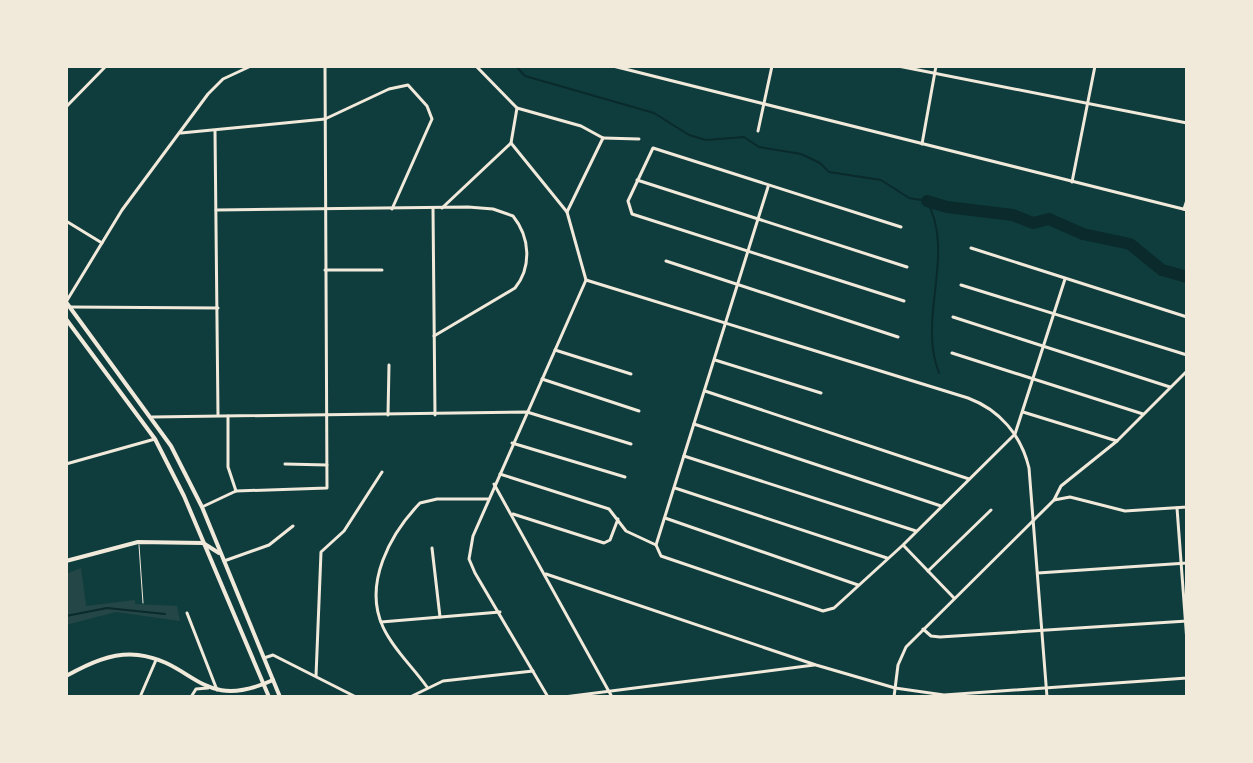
<svg xmlns="http://www.w3.org/2000/svg" width="1253" height="763" viewBox="0 0 1253 763" font-family="'Source Serif 4',serif">
<style>
.green{fill:#244646}
.lines{fill:none;stroke-linecap:round;stroke-linejoin:round}
.stream{stroke:#0a2a2b;stroke-width:2}
.river{stroke:#0a2a2b;stroke-width:12}
.service{stroke:#f1e9da;stroke-width:1}
.minor{stroke:#f1e9da;stroke-width:3}
.tertiary{stroke:#f1e9da;stroke-width:3}
.secondary{stroke:#f1e9da;stroke-width:4}
.primary{stroke:#f1e9da;stroke-width:4}
</style>
<rect width="100%" height="100%" fill="#0f3d3e"/>
<path class="green" d="M81 568 86 606 135 600V604L177 606 180 621 116 612 66 625V574Z"/>
<g class="lines">
<g class="stream">
<path d="M516 66 525 76 654 113 689 135 706 140 744 137 759 147 801 154 820 163 829 172 881 180 909 198 927 201C956 255 917 317 939 373"/>
<path d="M66 616 107 608 165 614"/>
</g>
<path class="river" d="M927 201 947 207 1013 215 1033 223 1049 219 1083 234 1130 244 1162 270 1187 277"/>
<path class="service" d="M139 545 143 603"/>
<g class="minor">
<path d="M476 66 517 108 511 143 567 212 586 280 473 536 469 559 475 573 548 697"/>
<path d="M613 66 1187 210"/>
<path d="M898 66 1187 123"/>
<path d="M517 108 581 126 603 138"/>
<path d="M215 131 218 415"/>
<path d="M758 131 772 66"/>
<path d="M181 133 325 119 389 89 408 85 427 106 432 119 392 209"/>
<path d="M603 138 639 139"/>
<path d="M922 144 936 66"/>
<path d="M637 180 907 267"/>
<path d="M1072 182 1095 66"/>
<path d="M768 187 656 545 661 556 823 611 834 608 903 545 1015 434 1065 279"/>
<path d="M433 208 435 415"/>
<path d="M442 208 511 143"/>
<path d="M1184 209 1187 200"/>
<path d="M216 210 468 207 493 209 513 216C530 237 532 267 515 288L434 336"/>
<path d="M567 212 603 138"/>
<path d="M66 221 102 243"/>
<path d="M901 227 653 148 628 201 632 214 904 301"/>
<path d="M971 248 1187 317"/>
<path d="M666 261 898 337"/>
<path d="M325 270H382"/>
<path d="M586 280 968 398C1000 410 1021 435 1029 468L1047 697"/>
<path d="M961 285 1187 355"/>
<path d="M70 307 218 308"/>
<path d="M953 317 1170 387"/>
<path d="M555 350 631 374"/>
<path d="M952 353 1143 414"/>
<path d="M715 360 821 393"/>
<path d="M542 379 639 411"/>
<path d="M705 391 969 479"/>
<path d="M1023 412 1117 441"/>
<path d="M388 415 389 365"/>
<path d="M228 416V467L236 491"/>
<path d="M152 417 527 412 631 444"/>
<path d="M694 424 941 506"/>
<path d="M512 443 625 477"/>
<path d="M684 456 916 531"/>
<path d="M66 464 155 439"/>
<path d="M285 464 327 465"/>
<path d="M500 474 609 509 626 531 656 545"/>
<path d="M494 484 612 697"/>
<path d="M675 488 887 558"/>
<path d="M1054 500 1070 497 1125 511 1187 507"/>
<path d="M202 507 236 491 327 488 325 66"/>
<path d="M1177 508 1187 642"/>
<path d="M513 514 604 543 610 540 618 519"/>
<path d="M665 518 858 585"/>
<path d="M904 546 954 598"/>
<path d="M432 548 440 617"/>
<path d="M224 561 269 545 293 526"/>
<path d="M928 571 991 510"/>
<path d="M1038 573 1187 563"/>
<path d="M546 574 816 665 895 688 944 695 1187 678"/>
<path d="M187 613 217 690"/>
<path d="M381 622 500 612"/>
<path d="M923 629 931 636 940 637 1187 621"/>
<path d="M264 658 273 655 356 697"/>
<path d="M316 676 321 552 344 531 382 472"/>
<path d="M427 687C413 667 393 649 383 627 363 584 390 534 420 503L437 499H488"/>
<path d="M140 697 156 660"/>
<path d="M191 697 196 689 208 688"/>
<path d="M410 697 443 681 533 671"/>
<path d="M564 697 814 665"/>
<path d="M894 697 898 665 906 647 1054 500 1061 486 1117 441 1187 371"/>
</g>
<g class="tertiary">
<path d="M66 107 106 66"/>
<path d="M66 302 122 210 208 94 223 79 251 66"/>
</g>
<g class="secondary">
<path d="M66 561 138 542 203 543"/>
<path d="M66 676C88 664 112 652 138 655 195 662 201 713 273 680"/>
</g>
<g class="primary">
<path d="M66 302 171 446 202 507 280 697"/>
<path d="M66 319 155 439 184 496 269 697"/>
<path d="M203 543 219 553"/>
</g>
</g>
<rect width="1253" height="763" fill="none" stroke="#f1e9da" stroke-width="136"/>
</svg>
